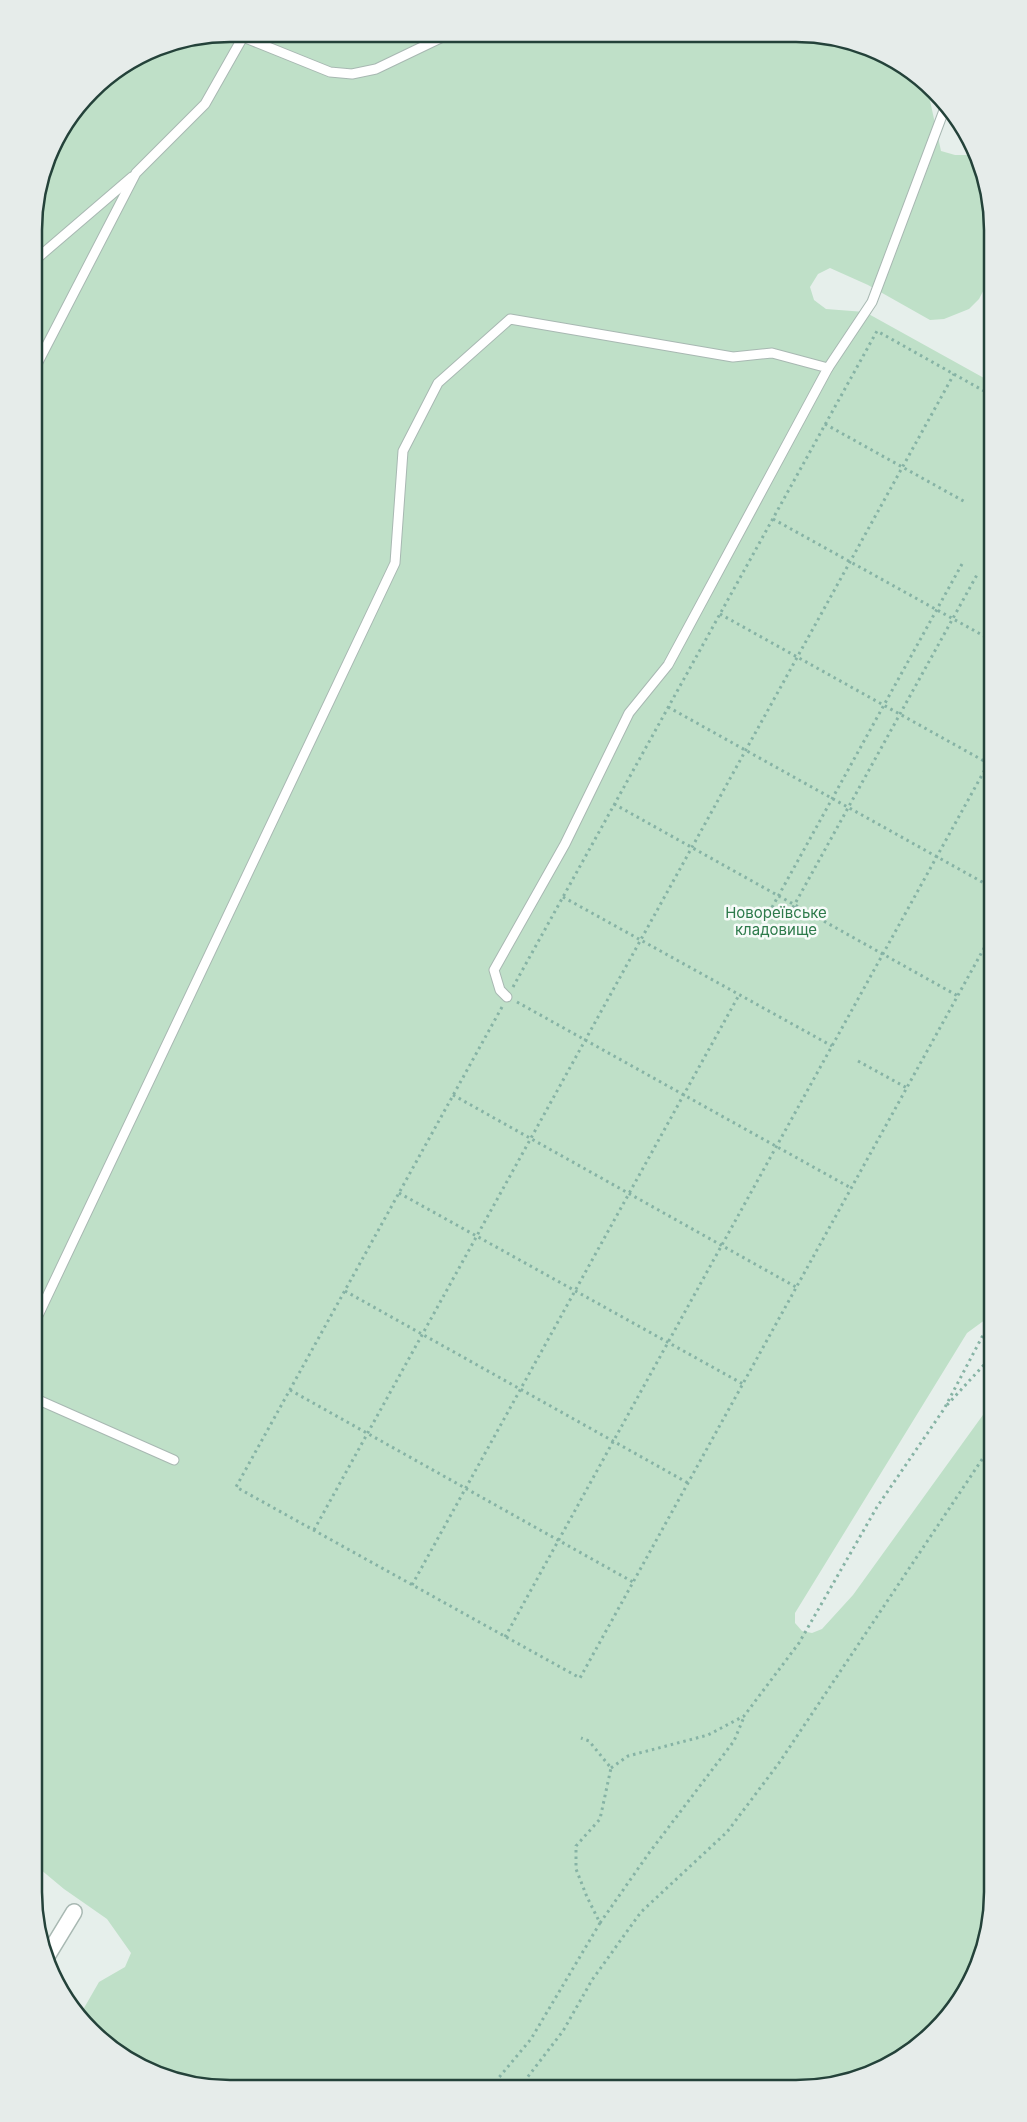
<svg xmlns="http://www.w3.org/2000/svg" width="1027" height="2122" viewBox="0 0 1027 2122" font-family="Inter,sans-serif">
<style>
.green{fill:#bfe0c8}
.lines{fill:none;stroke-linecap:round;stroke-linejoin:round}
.service-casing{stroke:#a8b8b2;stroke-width:11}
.minor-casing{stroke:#a8b8b2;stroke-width:18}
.path{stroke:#86b3a5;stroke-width:3;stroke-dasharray:2.5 4;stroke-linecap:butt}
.service{stroke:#fff;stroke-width:9}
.minor{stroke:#fff;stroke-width:15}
.labels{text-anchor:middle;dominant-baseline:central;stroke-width:5;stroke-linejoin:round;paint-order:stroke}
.park-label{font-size:15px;fill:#2d7a4b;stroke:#f7fbf9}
.rim{fill:none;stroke:#24423a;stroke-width:2.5}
</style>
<rect width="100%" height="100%" fill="#e6efeb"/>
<path class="green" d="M231 34 834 37C869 49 907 61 933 90L929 96 941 151 955 155H977L983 168 993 231V272L979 299 969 309 944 319 930 320 868 285 830 268 818 274 810 287 814 300 826 309 865 312 993 383V1314L967 1333 795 1613V1623L802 1631 812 1633 822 1629 853 1595 993 1401V1904L978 1966 952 2011 906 2055 859 2078 796 2088 205 2087 155 2073 101 2040 81 2017 84 2008 99 1982 125 1967 131 1953 107 1919 64 1889 34 1864V218L54 144 101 83 156 49Z"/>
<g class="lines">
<g class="service-casing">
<g id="service">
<path d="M215 37H243L330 72 352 74 376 69 447 35"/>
<path d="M34 261 132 177"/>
<path d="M828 368 872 302 946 105"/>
<path d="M34 370 136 173 205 104 243 37 253 34"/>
<path d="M34 1324 395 563 403 451 438 383 510 319 733 357 772 353 828 368 668 665 629 713 565 844 494 970 500 990 507 997"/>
<path d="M34 1398 174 1460"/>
</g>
</g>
<g class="minor-casing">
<path id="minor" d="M46 1958 74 1912"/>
</g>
<g class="path">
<path d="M825 424 967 503"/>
<path d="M773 519 993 641"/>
<path d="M962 564 770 911 786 920 978 573"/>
<path d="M720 614 993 766"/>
<path d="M668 707 993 888"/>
<path d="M614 804 958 996"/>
<path d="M563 897 832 1046"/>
<path d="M513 987 877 331 993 396"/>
<path d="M517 1002 851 1188"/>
<path d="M502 1007 236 1487 580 1678 993 932"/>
<path d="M858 1061 907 1088"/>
<path d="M453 1095 796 1287"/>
<path d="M399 1193 743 1384"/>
<path d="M345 1291 688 1483"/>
<path d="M290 1390 633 1582"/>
<path d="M947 1405 993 1355"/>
<path d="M314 1530 954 374"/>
<path d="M412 1585 739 995"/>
<path d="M505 1637 993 755"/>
<path d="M611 1768 628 1756 708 1735 744 1716 799 1643 877 1507 944 1409 982 1337 993 1324"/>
<path d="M600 1923 649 1853 734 1741 744 1717"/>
<path d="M491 2087 531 2039 600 1923 587 1897 576 1869V1846L600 1819 611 1768 589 1741 581 1738"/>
<path d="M520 2087 563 2031 592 1980 641 1912 727 1832 779 1763 993 1443"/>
</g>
<use href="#service" class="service"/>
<use href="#minor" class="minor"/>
</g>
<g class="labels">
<g class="park-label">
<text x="776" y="912">Новореївське<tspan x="776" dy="17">кладовище</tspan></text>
</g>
</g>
<path d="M0 0H1027V2122H0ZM230 42H796A188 188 0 0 1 984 230V1892A188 188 0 0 1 796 2080H230A188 188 0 0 1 42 1892V230A188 188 0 0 1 230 42Z" fill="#e6ecea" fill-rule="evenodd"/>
<path class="rim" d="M230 42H796A188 188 0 0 1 984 230V1892A188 188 0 0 1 796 2080H230A188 188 0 0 1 42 1892V230A188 188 0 0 1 230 42Z"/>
</svg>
